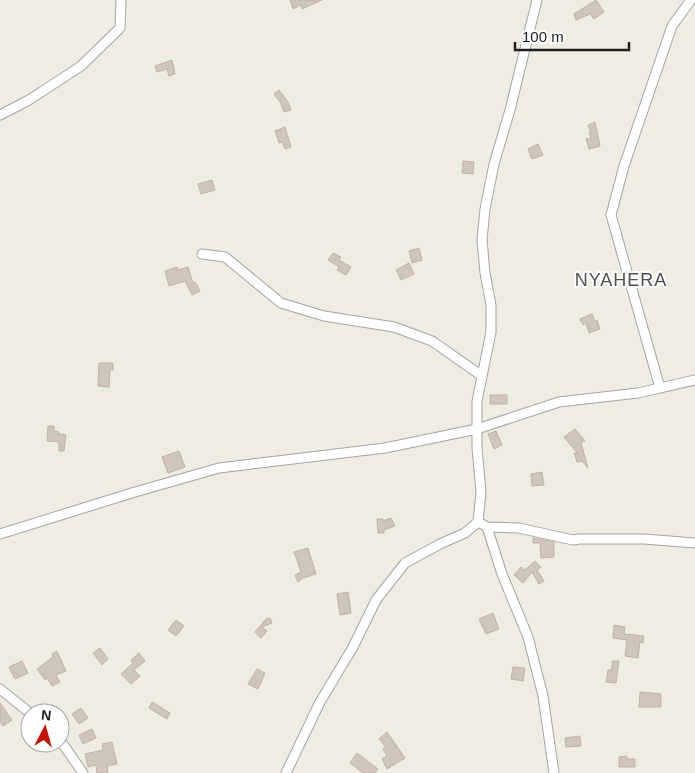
<svg xmlns="http://www.w3.org/2000/svg" width="695" height="773" viewBox="0 0 695 773" font-family="Helvetica,sans-serif">
<style>
.building{fill:#cfc5ba;stroke:#c2b3a3}
.lines{fill:none;stroke-linecap:round;stroke-linejoin:round}
.minor-casing{stroke:#a4a4a4;stroke-width:11}
.minor{stroke:#fff;stroke-width:9}
.labels{text-anchor:middle;dominant-baseline:central;stroke-width:4;stroke-linejoin:round;paint-order:stroke}
.quarter-label{font-size:18px;letter-spacing:1px;fill:#505050;stroke:#fff}
</style>
<rect width="100%" height="100%" fill="#efece2"/>
<g class="building">
<path d="M290 0H322L302 9 301 5 293 9Z"/>
<path d="M596 0 604 12 594 19 590 14 576 20 574 14Z"/>
<path d="M172 60 175 74 169 76 167 69 157 72 155 66Z"/>
<path d="M279 90 288 102 291 110 284 112 280 102 274 94Z"/>
<path d="M595 122 600 146 589 149 586 139 591 138 589 133H591L588 125Z"/>
<path d="M285 127 291 147 285 149 282 142 279 143 275 131Z"/>
<path d="M538 144 543 155 532 159 528 149Z"/>
<path d="M463 161 474 162 473 174 462 173Z"/>
<path d="M212 180 215 190 201 194 198 184Z"/>
<path d="M419 248 422 260 412 263 409 251Z"/>
<path d="M333 253 341 257 339 260 351 267 346 275 337 270 339 267 328 260Z"/>
<path d="M409 263 414 274 401 280 396 270Z"/>
<path d="M177 267 178 270 188 267 193 283 195 282 200 291 192 295 185 281 169 286 165 271Z"/>
<path d="M592 314 595 321 597 320 600 329 589 333 586 323 583 325 580 319Z"/>
<path d="M99 363H113V370H110L109 387 98 386Z"/>
<rect x="490" y="395" width="17" height="9"/>
<path d="M48 426H54V431L59 432V434L66 435 64 451H59V442L47 441Z"/>
<path d="M575 429 585 441 581 443 588 468 582 461 577 462 574 453 578 454 564 437Z"/>
<path d="M496 431 502 445 494 449 488 434Z"/>
<path d="M179 451 185 467 168 473 162 457Z"/>
<path d="M542 472 544 485 532 486 531 474Z"/>
<path d="M391 518 395 526 384 530V533H378L377 519H383V521Z"/>
<path d="M533 538 554 542V557L541 558 540 543H533Z"/>
<path d="M308 548 316 574 303 578 298 582 295 575 301 572 294 552Z"/>
<path d="M535 561 541 567 537 570 544 581 539 584 532 572 523 583 514 575 521 567 525 570Z"/>
<path d="M348 592 351 613 340 615 337 594Z"/>
<path d="M493 613 499 629 486 634 479 619Z"/>
<path d="M270 618 272 623 262 627 267 631 261 638 255 632 266 619Z"/>
<path d="M176 620 184 626 176 636 168 630Z"/>
<path d="M614 625 625 627 624 634 644 636 643 643 640 642 638 658 625 656 627 640 613 638Z"/>
<path d="M100 648 108 659 102 665 93 653Z"/>
<path d="M57 651 66 671 56 675 60 682 52 686 47 678 45 680 37 669 53 657 52 654Z"/>
<path d="M139 653 145 661 134 670 140 676 131 684 121 674 133 663 131 660Z"/>
<path d="M22 661 28 673 15 679 9 667Z"/>
<path d="M612 661H619L616 683 606 682 608 670H612Z"/>
<path d="M513 667 525 668 523 681 511 679Z"/>
<path d="M257 669 265 673 258 689 248 684Z"/>
<path d="M640 692 661 694V707H639Z"/>
<path d="M152 702 170 713 167 719 149 708Z"/>
<path d="M0 703 12 720 3 726 0 722Z"/>
<path d="M81 708 88 718 79 724 72 714Z"/>
<path d="M92 729 96 738 83 744 79 735Z"/>
<path d="M387 732 405 758 387 769 382 759 387 756 383 749 386 747 379 739Z"/>
<path d="M580 736 581 746 566 747 565 738Z"/>
<path d="M112 742 117 764 107 766 108 773H97L96 765 88 767 85 754 103 750 102 744Z"/>
<path d="M357 753 378 769 375 773H363L350 763Z"/>
<path d="M627 756V759H635V767H619V757Z"/>
</g>
<g class="lines">
<g class="minor-casing">
<g id="minor">
<path d="M0 115 29 100 81 66 120 28 121 0"/>
<path d="M202 254 225 257 281 303 324 316 394 327 432 341 482 376"/>
<path d="M660 388 611 215 624 166 672 26 691 0"/>
<path d="M482 524 487 527 519 528 573 540 579 539H644L695 543"/>
<path d="M487 527 502 574 528 637 543 696 554 773"/>
<path d="M0 534 135 492 219 468 385 448 477 429 559 402 638 393 695 380"/>
<path d="M0 689 30 713"/>
<path d="M60 740 83 773"/>
<path d="M286 773 320 702 353 647 376 600 405 563 440 544 465 533 478 522 481 492 477 448V401L491 332V305L485 273 482 240 485 209 494 164 510 110 537 0"/>
</g>
</g>
<use href="#minor" class="minor"/>
</g>
<g class="labels">
<g class="quarter-label">
<text x="621" y="280">NYAHERA</text>
</g>
</g>
<g transform="translate(45 728) rotate(6)"><circle r="24" fill="#ffffff" stroke="#a5a5a5"/>
<path d="M0-4L9 19L0 12L-9 19Z" fill="#ca1000"/>
<text y="-8" font-size="14" font-weight="bold" text-anchor="middle" fill="#1d1d1d">N</text>
</g>
<path d="M515 42v8h114v-8" fill="none" stroke="#1d1d1d" stroke-width="2.5"/>
<text x="522" y="42" font-size="15" fill="#1d1d1d" stroke="#ffffff" stroke-width="4" paint-order="stroke">100 m</text>
</svg>
